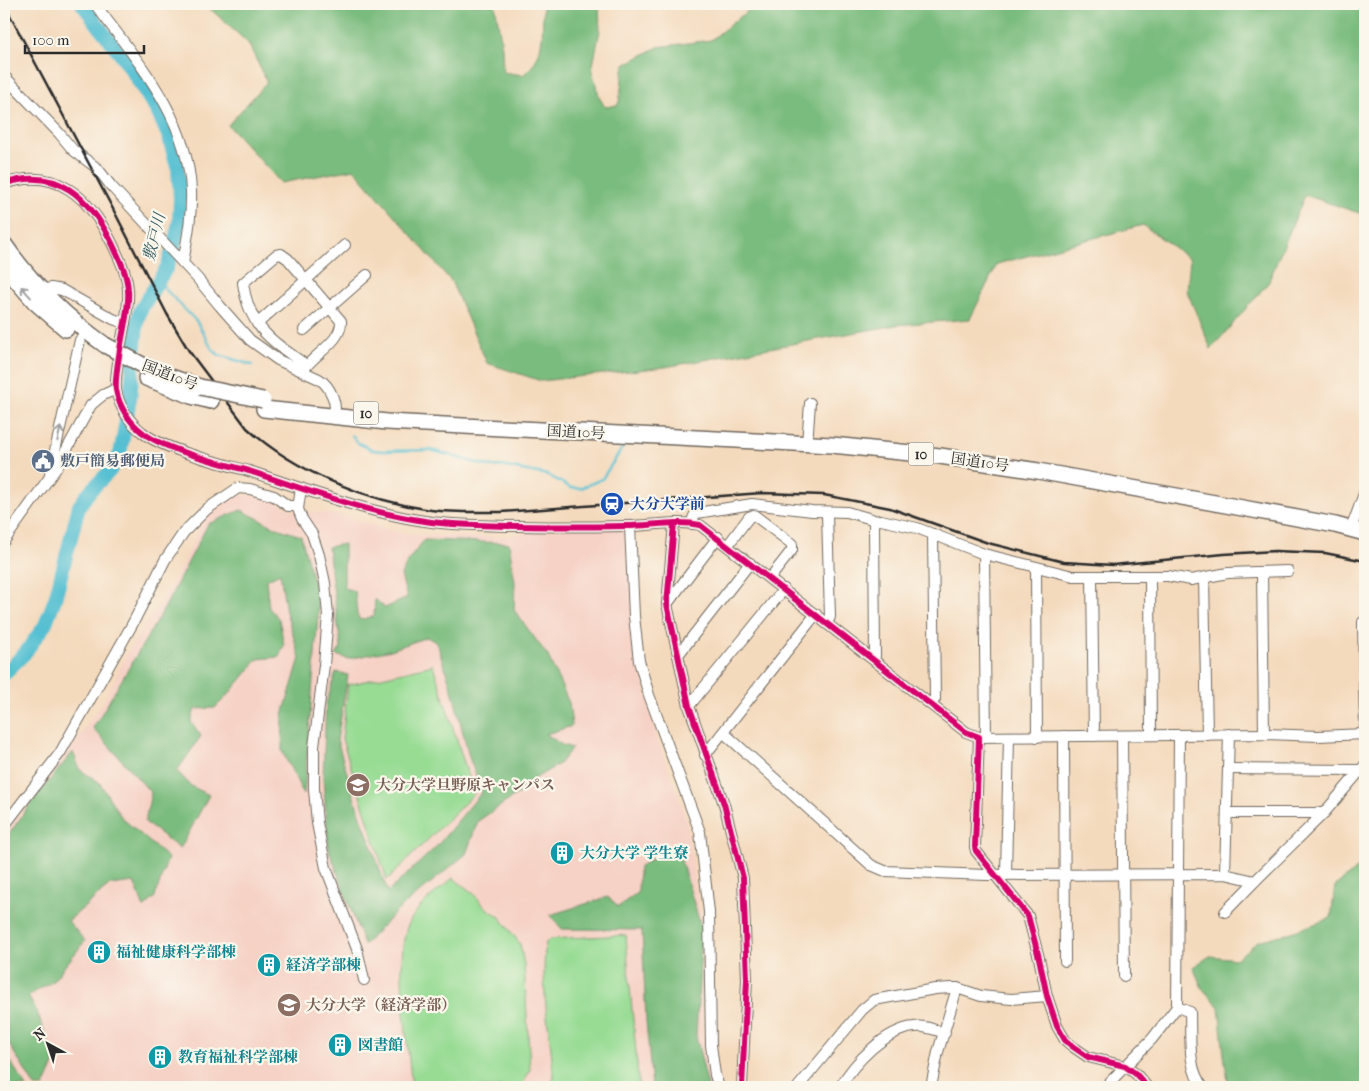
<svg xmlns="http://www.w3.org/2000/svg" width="1369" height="1091" viewBox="0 0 1369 1091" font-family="'IM FELL French Canon','Noto Serif JP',serif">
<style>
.built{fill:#f6d1c5}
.green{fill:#98dc94;stroke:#628460}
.forest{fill:#7abc7e;stroke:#527454}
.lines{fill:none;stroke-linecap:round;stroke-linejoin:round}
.stream{stroke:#56c0d2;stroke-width:2.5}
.river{stroke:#56c0d2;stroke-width:14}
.minor-casing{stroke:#71685e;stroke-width:12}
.highway-casing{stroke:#71685e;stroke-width:18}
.minor{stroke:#fff;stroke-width:10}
.highway{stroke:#fff;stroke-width:15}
.rail{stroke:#2b2b2b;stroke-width:2.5}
.highway-bridge-casing{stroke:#71685e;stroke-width:18;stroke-linecap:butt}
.highway-bridge{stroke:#fff;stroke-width:15}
.cycleway-casing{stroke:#fbf7ec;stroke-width:9}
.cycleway{stroke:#d6006c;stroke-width:6}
.oneway{stroke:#a0a0a0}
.labels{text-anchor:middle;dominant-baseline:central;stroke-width:4.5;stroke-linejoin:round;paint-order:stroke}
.shield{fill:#fbf7ec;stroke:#696865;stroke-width:1}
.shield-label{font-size:14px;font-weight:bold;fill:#2b2b2b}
.street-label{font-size:15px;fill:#2b2b2b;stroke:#fbf7ec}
.service-label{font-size:15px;font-weight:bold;fill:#4e5e75;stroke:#fbf7ec;text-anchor:start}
.transit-label{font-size:15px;font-weight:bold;fill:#164399;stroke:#fbf7ec;text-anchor:start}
.education-label{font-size:15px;font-weight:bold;fill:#785e54;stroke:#fbf7ec;text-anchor:start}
.culture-label{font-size:15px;font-weight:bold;fill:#0d838f;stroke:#fbf7ec;text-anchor:start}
.water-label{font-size:16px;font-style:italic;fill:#3a5f65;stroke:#fbf7ec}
</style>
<rect width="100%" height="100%" fill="#fbf7ec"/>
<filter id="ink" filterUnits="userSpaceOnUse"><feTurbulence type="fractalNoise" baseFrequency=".02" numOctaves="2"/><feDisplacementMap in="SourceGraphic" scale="10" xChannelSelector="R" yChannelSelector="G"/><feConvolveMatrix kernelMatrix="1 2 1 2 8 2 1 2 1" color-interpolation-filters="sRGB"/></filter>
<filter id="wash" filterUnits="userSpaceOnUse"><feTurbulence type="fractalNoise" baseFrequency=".0096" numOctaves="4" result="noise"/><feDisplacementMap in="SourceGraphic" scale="20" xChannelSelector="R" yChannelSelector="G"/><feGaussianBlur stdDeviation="1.12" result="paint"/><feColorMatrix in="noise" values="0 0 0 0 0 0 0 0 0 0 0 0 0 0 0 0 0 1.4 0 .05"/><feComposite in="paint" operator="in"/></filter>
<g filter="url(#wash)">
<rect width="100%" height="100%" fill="#f4dabd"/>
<path class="built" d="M238 494 267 497 292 510 338 515 392 531 410 534 440 536 499 537 631 518 633 603 641 668 657 738 683 810 688 830 695 883 702 921 700 966 703 1052 714 1087H4V834L63 759 102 704 130 648 163 599 191 548 203 518Z"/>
<g class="green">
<path d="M433 665 474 794 387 880 342 739 348 685Z"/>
<path d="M453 878 473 893 485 907 500 917 520 944 524 964 530 1069 522 1087H415L411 1079C408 1043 394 957 408 925 417 905 437 892 453 878Z"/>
<path d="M626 935C629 986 635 1036 639 1087H553C554 1069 551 1051 549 1032 545 1003 542 971 546 942L551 939Z"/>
</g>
<g class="forest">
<path d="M205 4H495L502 47 503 72 523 75C546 58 542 30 543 4H599L600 30 592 70 599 96 603 104 606 107 618 105C622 92 621 78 624 65L658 47 711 40 756 4H1365V215L1305 195 1268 283 1211 349 1187 291 1190 259 1143 225 997 264 970 319 896 325 665 367 541 381 487 363 451 281 354 169 281 183 228 125 267 82 248 43Z"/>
<path d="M241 510 277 528 301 536 319 603 304 795 282 751 283 715 300 658 286 612 280 573 266 580 269 608 279 619 284 645 279 657 258 659 228 695 215 708 195 709 191 722 201 736 177 771 191 786 209 795 180 849 145 822 151 793 93 728 164 609 208 524Z"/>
<path d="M424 540 509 543 515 582 514 610 548 656 569 703 572 726 546 734 562 745 572 748 559 764 527 783 518 794 478 821 466 854 398 910 364 945 329 850 323 778 326 704 336 672 348 675 337 740 355 800 388 892 436 847 482 792 469 757 453 693 437 643 427 637 391 650 348 659 336 655 341 648 328 547 344 544V588L355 591 357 614 360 620 374 616 375 599 385 608 407 598 401 575 408 561Z"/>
<path d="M73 752 80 770 99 782 122 818 168 858 155 897 144 908 134 882 110 885 68 921 85 941 52 982 28 996 38 1014 55 1062 44 1087H35L4 1036V841L31 803Z"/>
<path d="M676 844 702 930 696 1036 708 1087H652L646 1020 642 930 562 929 550 915 608 897 618 907 638 892 639 867Z"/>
<path d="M1365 863V1087H1232L1228 1081 1224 1055 1219 1007 1202 988 1193 967 1210 956 1236 959 1258 941 1289 933 1331 918 1335 886Z"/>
<path d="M4 1052 27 1087H4Z"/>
</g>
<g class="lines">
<g class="stream">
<path d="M161 279 166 290 197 322 212 349 219 355 252 365"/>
<path d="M352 435 358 443 373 450 382 451 431 450 491 467 501 466 548 475 571 488H581L602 479 623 447"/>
</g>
<path class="river" d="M4 674 25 653 45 625 55 599 79 506 90 491 110 471 120 454 130 399 137 324 140 311 167 267 174 246 179 222 180 198 178 169 168 135 158 113 127 63 82 4"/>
</g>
</g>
<g filter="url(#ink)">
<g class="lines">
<g class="minor-casing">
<g id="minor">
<path d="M95 4C137 61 188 117 191 191 192 215 187 240 183 263"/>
<path d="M4 76 59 133 73 150 98 169 111 186 197 278 220 306 250 340 278 360 319 379C329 385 341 407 331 417"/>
<path d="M4 184C57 166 89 197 112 243 119 258 127 273 128 290 129 299 127 308 126 317 123 334 114 375 116 390 119 406 129 422 142 432 164 450 221 463 249 471 313 492 386 520 453 524 511 527 569 527 627 526 651 526 677 520 700 525L966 732 979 737 975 847 976 851 1028 916 1039 958 1047 996 1057 1026 1065 1040 1072 1046 1088 1057 1125 1066 1136 1074 1147 1087"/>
<path d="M40 290 51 288 62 290 113 319 125 323"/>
<path d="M257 324 345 245"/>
<path d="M304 330 367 275"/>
<path d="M303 371C312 355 342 342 341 321L288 259 281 254 276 255 243 283C249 328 272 341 306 365"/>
<path d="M807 444 810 403"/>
<path d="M50 473 80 340"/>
<path d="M301 488 298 509 302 519 312 534 319 555 325 583 328 615 324 665 314 747V789L317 823 326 868 357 949 364 980"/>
<path d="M873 521 881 520 917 528 984 554 1073 576H1168L1191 580 1228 573 1288 571"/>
<path d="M674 524 667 604 689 706 724 804 743 878 747 979 742 1087"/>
<path d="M691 524 694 516 697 513 752 504 812 511 847 512 872 519 874 523 875 656 873 659"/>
<path d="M630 526 634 616 639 661 649 695 700 832 709 912 711 1045 715 1075 719 1087"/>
<path d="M1351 529 1365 491"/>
<path d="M4 541 57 467 91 405 103 395 116 389"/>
<path d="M728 545 749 517 754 515 792 544V550L770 578"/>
<path d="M984 554 986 737"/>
<path d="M1036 567 1037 737"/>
<path d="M1262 572 1264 734"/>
<path d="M1092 576 1094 736"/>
<path d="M1150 576 1151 735"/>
<path d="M1204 578 1207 735"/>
<path d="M667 604 718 537"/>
<path d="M827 623 830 617 827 514"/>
<path d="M678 655 750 563"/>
<path d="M931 704 935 699 933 534"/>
<path d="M689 706 784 589"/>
<path d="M724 733 871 865 885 871 986 875 1225 874 1255 881"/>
<path d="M1064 736 1065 961"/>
<path d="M1122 736 1124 976"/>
<path d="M979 737 1267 734 1318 736 1365 734 1363 622"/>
<path d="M705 755 816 614"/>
<path d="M1228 769 1360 770"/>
<path d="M1227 813H1324"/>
<path d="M4 826 60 753 133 623 165 560 184 532 207 509 238 488 250 489 274 496 288 506H298"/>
<path d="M1225 874 1229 734"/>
<path d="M1006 875 1009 737"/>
<path d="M1225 912 1255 881 1324 813 1365 765"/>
<path d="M1177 1007 1190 1012C1191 1035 1187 1069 1203 1087"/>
<path d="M798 1087 862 1010 874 1000 935 989 951 988H957L981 996 1011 999 1047 996"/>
<path d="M840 1087C854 1063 885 1030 914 1027 925 1025 935 1030 945 1033"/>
<path d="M931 1087 938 1052 957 988"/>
<path d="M1105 1087 1152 1039 1177 1007 1179 735"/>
</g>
</g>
<g class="highway-casing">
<g id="highway">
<path d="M4 244C32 284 65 317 105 345"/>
<path d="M4 266 35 302 66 329"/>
<path d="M168 376 200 387"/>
<path d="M146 378 191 396 211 401"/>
<path d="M264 409 387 422 832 445 940 456 1038 471 1248 509 1335 525 1365 533"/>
</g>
</g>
<use href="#minor" class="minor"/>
<use href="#highway" class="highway"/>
<path class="rail" d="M4 4 113 209 167 314 189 351 247 428C295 472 368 501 431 510 454 513 478 512 501 512L762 493 824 495 890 508 988 543 1064 562 1113 565 1224 554 1275 551 1325 553 1365 561"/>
<g class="highway-bridge-casing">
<g id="highway-bridge">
<path d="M105 345 148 368"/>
<path d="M200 387 263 400"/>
</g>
</g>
<use href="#highway-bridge" class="highway-bridge"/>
<g class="cycleway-casing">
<g id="cycleway">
<path d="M4 184C57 166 89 197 112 243 119 258 127 273 128 290 129 299 127 308 126 317 123 334 114 375 116 390 119 406 129 422 142 432 164 450 221 463 249 471 313 492 386 520 453 524 511 527 569 527 627 526 651 526 677 520 700 525L966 732 979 737 975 847 976 851 1028 916 1039 958 1047 996 1057 1026 1065 1040 1072 1046 1088 1057 1125 1066 1136 1074 1147 1087"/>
<path d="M674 524 667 604 689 706 724 804 743 878 747 979 742 1087"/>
</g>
</g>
<use href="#cycleway" class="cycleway"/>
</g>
<defs><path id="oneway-shaft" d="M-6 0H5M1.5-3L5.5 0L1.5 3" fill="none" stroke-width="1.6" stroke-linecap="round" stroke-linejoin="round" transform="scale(1.25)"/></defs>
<g class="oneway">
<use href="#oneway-shaft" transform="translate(26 292) rotate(-132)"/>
<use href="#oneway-shaft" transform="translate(59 434) rotate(-77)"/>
</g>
</g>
<defs>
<g id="civic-disc" transform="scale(1.25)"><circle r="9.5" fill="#5c6f8a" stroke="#fbf7ec"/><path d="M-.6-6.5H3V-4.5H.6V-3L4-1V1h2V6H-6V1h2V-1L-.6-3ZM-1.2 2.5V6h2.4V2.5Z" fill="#fff"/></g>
<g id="station-disc" transform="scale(1.25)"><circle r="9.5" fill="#1a4fb4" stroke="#fbf7ec"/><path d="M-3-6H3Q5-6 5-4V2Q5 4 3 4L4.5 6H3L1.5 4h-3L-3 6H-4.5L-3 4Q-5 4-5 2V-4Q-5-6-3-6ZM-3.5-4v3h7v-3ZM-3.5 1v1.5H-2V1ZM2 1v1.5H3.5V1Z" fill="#fff"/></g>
<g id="university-disc" transform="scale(1.25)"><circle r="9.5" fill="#8d6e63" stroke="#fbf7ec"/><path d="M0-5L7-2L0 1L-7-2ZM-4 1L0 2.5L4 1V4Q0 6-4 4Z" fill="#fff"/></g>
<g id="building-disc" transform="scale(1.25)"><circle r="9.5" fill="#0f9aa8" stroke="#fbf7ec"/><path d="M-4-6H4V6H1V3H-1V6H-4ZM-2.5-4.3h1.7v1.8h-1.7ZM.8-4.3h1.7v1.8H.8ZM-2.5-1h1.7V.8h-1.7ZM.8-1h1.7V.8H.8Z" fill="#fff"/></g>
</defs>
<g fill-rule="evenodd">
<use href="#civic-disc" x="43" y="461"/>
<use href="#station-disc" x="612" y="504"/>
<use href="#university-disc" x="358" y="785"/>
<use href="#building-disc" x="562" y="853"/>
<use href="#building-disc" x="99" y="952"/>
<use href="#building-disc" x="269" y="965"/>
<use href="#university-disc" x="289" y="1005"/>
<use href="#building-disc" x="340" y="1045"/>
<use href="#building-disc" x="160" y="1057"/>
</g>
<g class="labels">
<g class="shield">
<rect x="353.5" y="401.5" width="25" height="23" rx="4"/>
<rect x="908.5" y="442.5" width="25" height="23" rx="4"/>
</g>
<g class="shield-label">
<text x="366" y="413">10</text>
<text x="921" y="454">10</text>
</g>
<g class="street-label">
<text transform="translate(170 375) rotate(21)">国道10号</text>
<text transform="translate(576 432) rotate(3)">国道10号</text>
<text transform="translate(980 462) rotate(8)">国道10号</text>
</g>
<g class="service-label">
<text x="60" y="461">敷戸簡易郵便局</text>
</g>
<g class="transit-label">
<text x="630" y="504">大分大学前</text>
</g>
<g class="education-label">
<text x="376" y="785">大分大学旦野原キャンパス</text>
<text x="306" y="1005">大分大学（経済学部）</text>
</g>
<g class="culture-label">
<text x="580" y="853">大分大学 学生寮</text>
<text x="116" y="952">福祉健康科学部棟</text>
<text x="286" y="965">経済学部棟</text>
<text x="358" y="1045">図書館</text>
<text x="178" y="1057">教育福祉科学部棟</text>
</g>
<g class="water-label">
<text transform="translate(154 237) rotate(-76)">敷戸川</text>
</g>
</g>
<rect width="1369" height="1091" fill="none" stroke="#fbf7ec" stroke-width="20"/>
<g transform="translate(48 1044) rotate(320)" stroke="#fbf7ec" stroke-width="4" paint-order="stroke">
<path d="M0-4L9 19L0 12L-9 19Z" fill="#2b2b2b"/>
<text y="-8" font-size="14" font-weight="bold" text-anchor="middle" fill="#2b2b2b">N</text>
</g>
<path d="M25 45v8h119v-8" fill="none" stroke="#2b2b2b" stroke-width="2.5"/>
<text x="32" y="45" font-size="15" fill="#2b2b2b" stroke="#fbf7ec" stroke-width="4" paint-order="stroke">100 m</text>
</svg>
